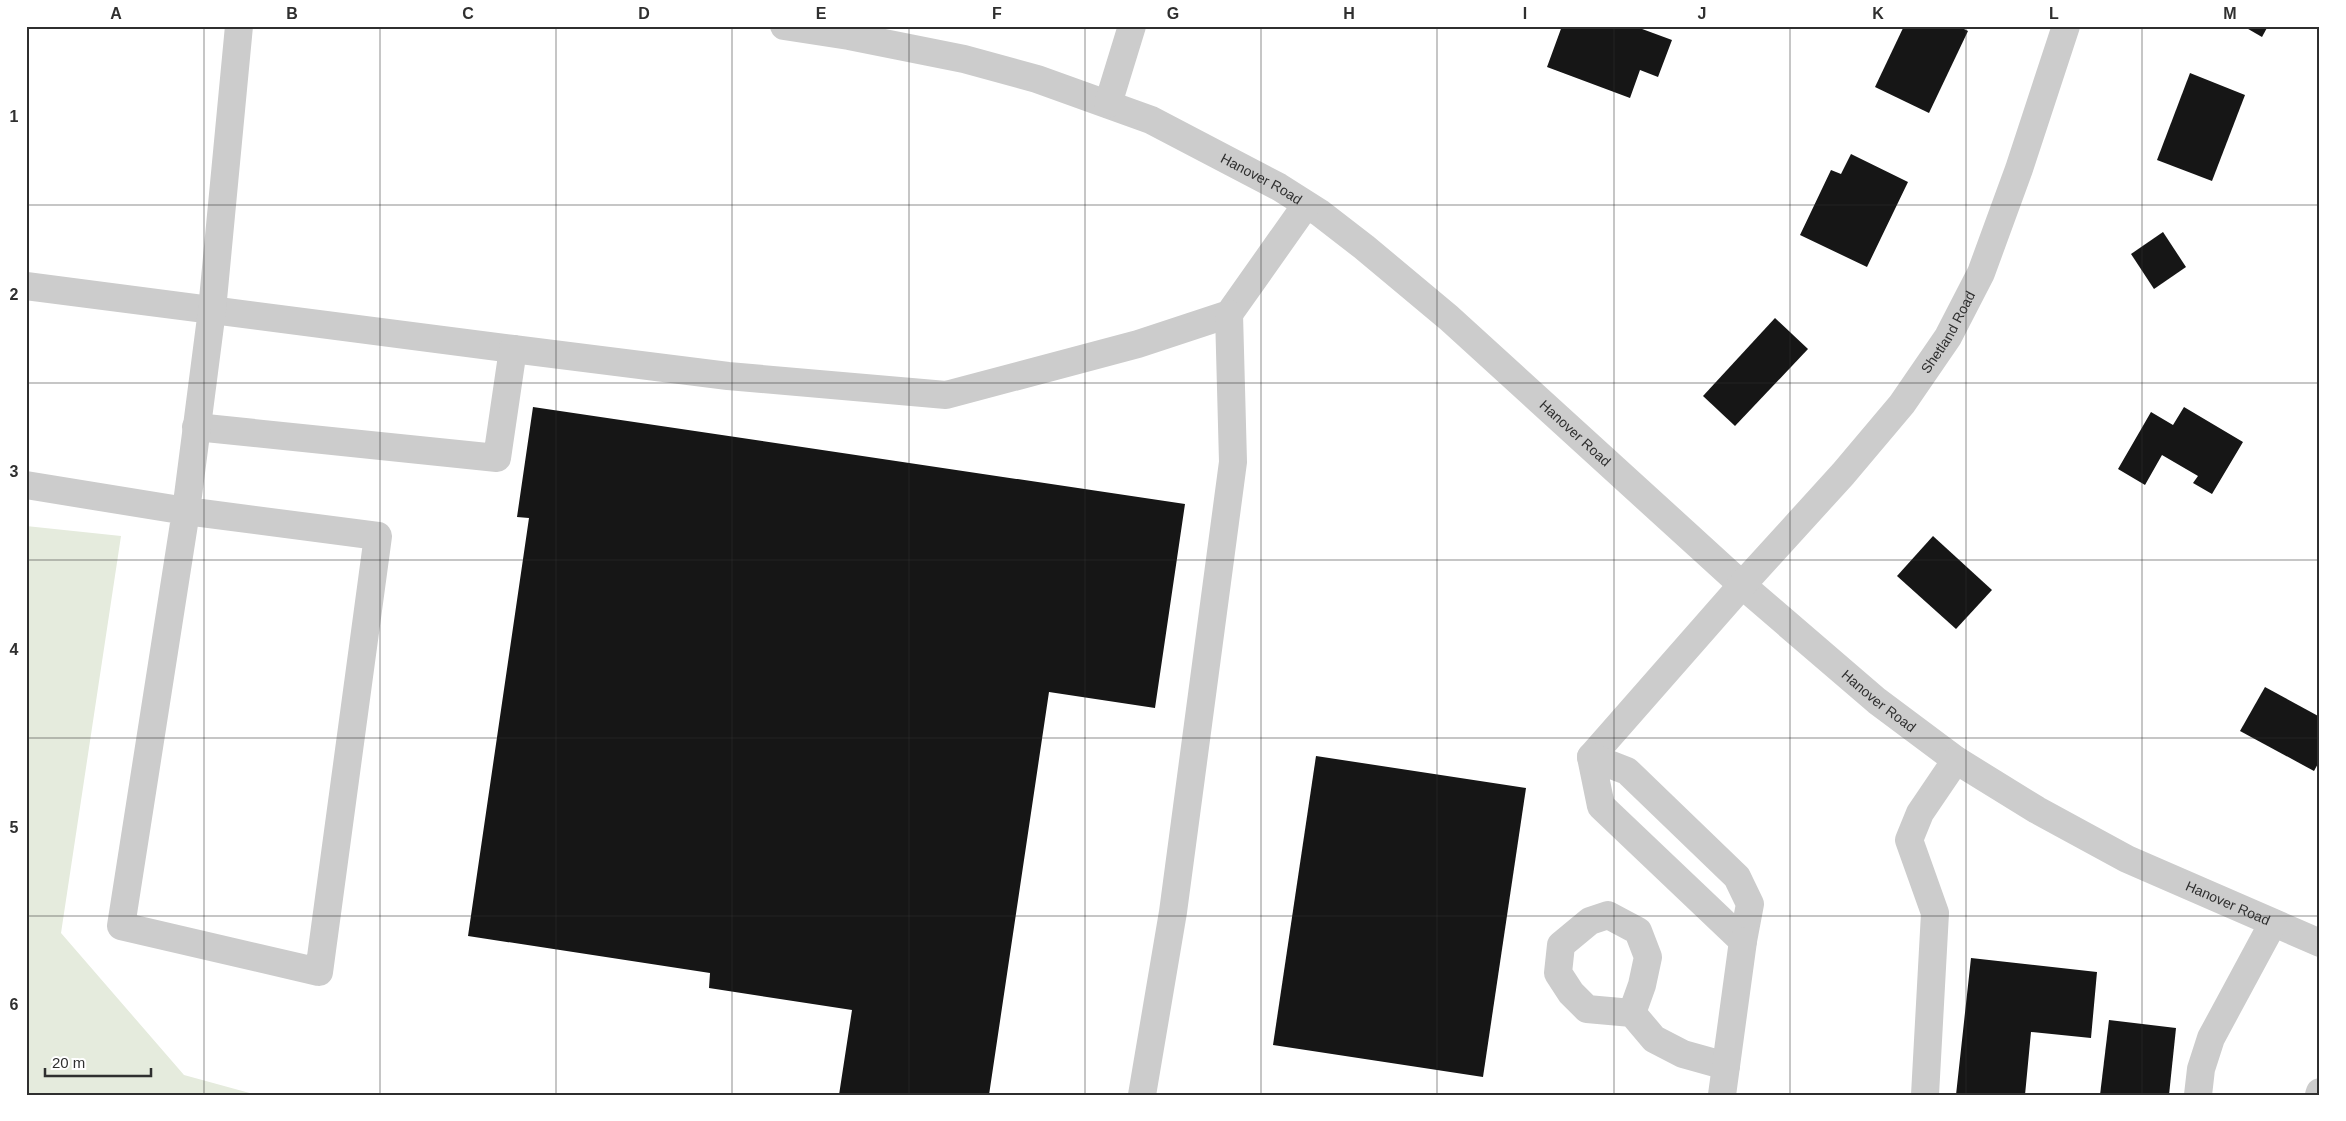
<svg xmlns="http://www.w3.org/2000/svg" width="2346" height="1121" viewBox="0 0 2346 1121" font-family="Arial,sans-serif">
<style>
.green{fill:#e5ebdd}
.building{fill:#161616}
.lines{fill:none;stroke-linecap:round;stroke-linejoin:round}
.minor{stroke:#ccc;stroke-width:28}
.grid{fill:none;stroke:#2f2f2f;stroke-width:1;stroke-opacity:0.55}
.labels{text-anchor:middle;dominant-baseline:central;stroke-width:5;stroke-linejoin:round;paint-order:stroke}
.street-label{font-size:14px;fill:#2f2f2f;stroke:#fff}
.neatline{fill:none;stroke:#2f2f2f;stroke-width:2}
.grid-label{font-size:16px;text-anchor:middle;font-weight:bold;fill:#2f2f2f}
</style>
<rect width="100%" height="100%" fill="#fff"/>
<path class="green" d="M26 526 121 536 61 933 184 1075 257 1095H26Z"/>
<g class="building">
<path d="M1562 26H1634L1672 40 1658 77 1640 70 1630 98 1547 67Z"/>
<path d="M1904 26H1958L1968 31 1929 113 1875 87Z"/>
<path d="M2243 26H2268L2262 37Z"/>
<path d="M2190 73 2245 95 2212 181 2157 160Z"/>
<path d="M1851 154 1908 182 1867 267 1800 235 1831 170 1841 174Z"/>
<path d="M2163 232 2186 267 2154 289 2131 254Z"/>
<path d="M1775 318 1808 349 1735 426 1703 396Z"/>
<path d="M533 407 1185 504 1155 708 1049 692 989 1095H839L852 1010 709 988 710 973 468 936 529 518 517 517Z"/>
<path d="M2184 407 2243 442 2212 494 2193 483 2198 476 2162 455 2145 485 2118 469 2151 412 2173 425Z"/>
<path d="M1933 536 1992 590 1956 629 1897 576Z"/>
<path d="M2265 687 2320 717V760L2314 771 2240 731Z"/>
<path d="M1316 756 1526 788 1483 1077 1273 1045Z"/>
<path d="M1971 958 2097 972 2091 1038 2031 1032 2025 1095H1956Z"/>
<path d="M2109 1020 2176 1028 2169 1095H2100Z"/>
</g>
<g class="lines">
<g class="minor">
<path id="s1" d="M784 26 849 36 964 59 1037 79 1151 120 1279 187 1320 213 1364 247 1449 318 1742 585 1877 701 1956 760 2037 810 2127 859 2320 943"/>
<path d="M1108 104 1132 26"/>
<path d="M26 286 513 349"/>
<path d="M196 427 497 458 513 349 728 376 946 395 1138 344 1229 314 1306 205"/>
<path d="M26 485 186 511 378 536 319 972 121 926 186 511 212 310 239 26"/>
<path id="s2" d="M1591 757 1742 585 1843 474 1902 404 1948 337 1981 273 2019 169 2066 26"/>
<path d="M1591 757 1627 771 1737 877 1750 904 1743 941 1601 806Z"/>
<path d="M1632 1013 1642 985 1648 957 1638 931 1608 915 1590 921 1561 945 1558 973 1571 993 1587 1009 1632 1013 1654 1039 1683 1054 1726 1066"/>
<path d="M1142 1095 1173 912 1233 462 1229 314"/>
<path d="M1722 1095 1743 941"/>
<path d="M1925 1095 1935 913 1909 840 1920 813 1956 760"/>
<path d="M2198 1095 2201 1069 2211 1038 2273 923"/>
<path d="M2319 1095 2320 1092"/>
</g>
</g>
<path class="grid" d="M204 26V1095M380 26V1095M556 26V1095M732 26V1095M909 26V1095M1085 26V1095M1261 26V1095M1437 26V1095M1614 26V1095M1790 26V1095M1966 26V1095M2142 26V1095M26 205H2320M26 383H2320M26 560H2320M26 738H2320M26 916H2320"/>
<g class="labels">
<g class="street-label">
<text stroke="none"><textPath href="#s1" startOffset="505">Hanover Road</textPath></text>
<text stroke="none"><textPath href="#s2" startOffset="556">Shetland Road</textPath></text>
<text stroke="none"><textPath href="#s1" startOffset="910">Hanover Road</textPath></text>
<text stroke="none"><textPath href="#s1" startOffset="1315">Hanover Road</textPath></text>
<text stroke="none"><textPath href="#s1" startOffset="1720">Hanover Road</textPath></text>
</g>
</g>
<rect width="2346" height="1121" fill="none" stroke="#ffffff" stroke-width="55"/>
<path d="M45 1068v8h106v-8" fill="none" stroke="#2f2f2f" stroke-width="2.5"/>
<text x="52" y="1068" font-size="15" fill="#2f2f2f" stroke="#ffffff" stroke-width="4" paint-order="stroke">20 m</text>
<rect x="28" y="28" width="2290" height="1066" class="neatline"/>
<g class="grid-label">
<text x="116" y="19">A</text>
<text x="292" y="19">B</text>
<text x="468" y="19">C</text>
<text x="644" y="19">D</text>
<text x="821" y="19">E</text>
<text x="997" y="19">F</text>
<text x="1173" y="19">G</text>
<text x="1349" y="19">H</text>
<text x="1525" y="19">I</text>
<text x="1702" y="19">J</text>
<text x="1878" y="19">K</text>
<text x="2054" y="19">L</text>
<text x="2230" y="19">M</text>
<text x="14" y="122">1</text>
<text x="14" y="300">2</text>
<text x="14" y="477">3</text>
<text x="14" y="655">4</text>
<text x="14" y="833">5</text>
<text x="14" y="1010">6</text>
</g>
</svg>
